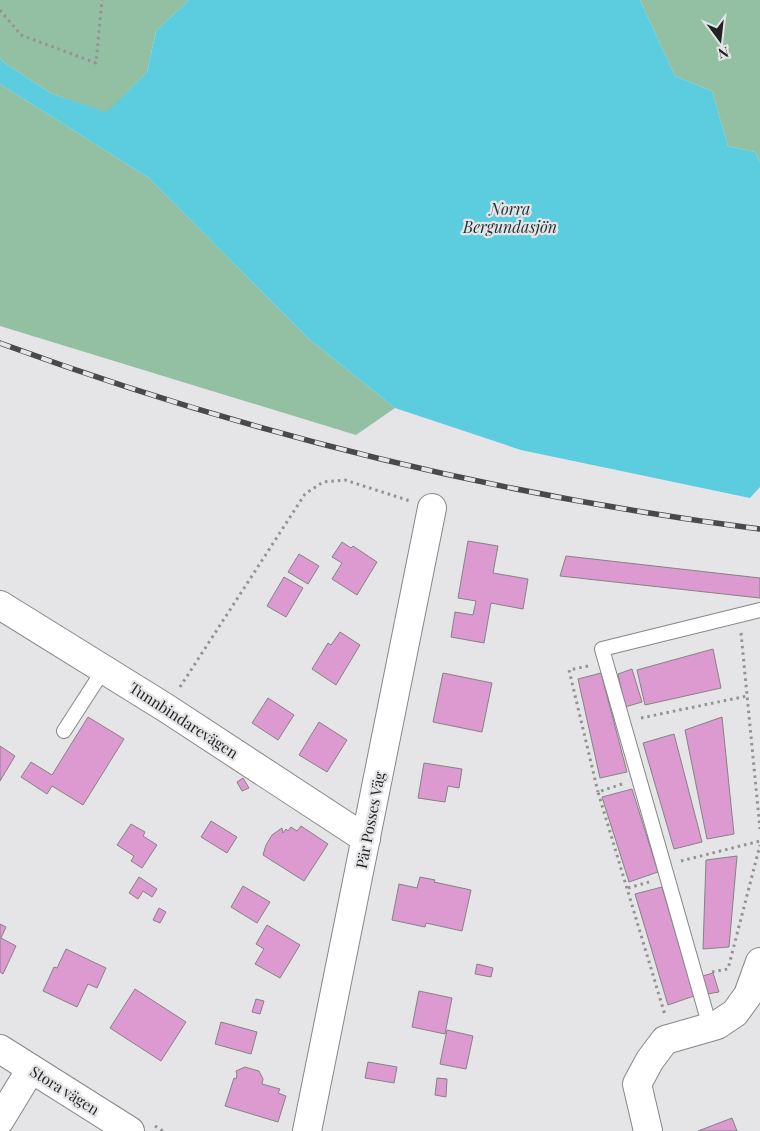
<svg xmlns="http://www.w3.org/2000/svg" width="760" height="1131" viewBox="0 0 760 1131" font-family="'Playfair Display',serif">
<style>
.green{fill:#93c0a3}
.water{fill:#5ccddf}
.building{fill:#dc9ad0;stroke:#848384}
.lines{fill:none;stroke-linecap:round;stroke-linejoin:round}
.service-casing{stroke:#868788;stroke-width:16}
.minor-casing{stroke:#868788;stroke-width:30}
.tertiary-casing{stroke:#868788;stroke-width:30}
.path{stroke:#939394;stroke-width:3;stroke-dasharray:2.5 4;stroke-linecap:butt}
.service{stroke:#fff;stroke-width:14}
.minor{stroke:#fff;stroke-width:28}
.tertiary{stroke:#fff;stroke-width:28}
.rail-casing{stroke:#494949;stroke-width:5.5}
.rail{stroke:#e5e5e7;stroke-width:4;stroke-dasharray:11;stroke-linecap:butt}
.labels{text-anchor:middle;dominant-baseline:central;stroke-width:4.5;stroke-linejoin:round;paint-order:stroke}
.street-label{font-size:15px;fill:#232323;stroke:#e5e5e7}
.water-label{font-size:16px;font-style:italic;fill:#1c3034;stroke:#e5e5e7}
</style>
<rect width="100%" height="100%" fill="#e5e5e7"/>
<g class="green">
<path d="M0 0H189L156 31 147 72 107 113 52 94 2 61 0 57Z"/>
<path d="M640 0H760V162L755 152 728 146 712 91 675 76Z"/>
<path d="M0 84 149 178 309 339 395 408 356 435 0 326Z"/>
</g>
<path class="water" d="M189 0H640L675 76 712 91 728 146 755 152 760 162V487L750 498 521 450 395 408 309 339 149 178 0 84V57L2 61 52 94 107 112 147 72 156 31Z"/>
<g class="building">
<path d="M468 541 498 546 493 573 528 579 523 609 491 603 484 643 451 637 455 612 473 615 476 601 458 598Z"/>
<path d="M342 542 351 548 353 546 377 562 357 595 332 579 342 563 332 557Z"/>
<path d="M299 554 319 566 308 584 288 572Z"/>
<path d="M566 556 760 578V598L560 576Z"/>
<path d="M284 577 303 588 286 617 267 606Z"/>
<path d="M340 632 360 645 336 685 312 669 328 643 331 645Z"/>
<path d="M713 649 721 688 645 705 637 670Z"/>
<path d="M632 669 642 702 625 707 618 674Z"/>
<path d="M443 673 492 683 482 732 433 722Z"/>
<path d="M601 673 627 772 600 778 578 679Z"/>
<path d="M268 698 294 715 278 740 252 723Z"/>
<path d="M88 717 124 739 83 805 52 786 47 794 21 777 31 762 52 775Z"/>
<path d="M722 717 734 834 707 839 685 730Z"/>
<path d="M319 722 347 740 327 772 299 755Z"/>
<path d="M674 734 702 842 674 849 643 743Z"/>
<path d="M0 746 15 756 0 781Z"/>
<path d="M424 763 462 769 459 788 448 786 445 802 418 798Z"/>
<path d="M243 778 249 788 242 791 237 782Z"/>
<path d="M632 789 658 872 629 882 602 797Z"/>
<path d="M211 821 237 837 227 853 201 837Z"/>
<path d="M131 824 145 832 143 836 157 845 142 868 131 861 134 856 117 845Z"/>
<path d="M301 826 328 844 304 881 263 855 266 845 272 835 282 828 283 833 286 829 288 831 291 827 297 831Z"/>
<path d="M737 856 729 947 703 949 706 860Z"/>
<path d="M139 877 157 889 152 897 143 891 138 899 129 893Z"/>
<path d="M420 877 435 880 434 882 471 890 462 931 426 923 425 927 392 920 399 884 417 888Z"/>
<path d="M243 886 270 902 257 923 231 907Z"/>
<path d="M662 887 694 996 668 1005 635 894Z"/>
<path d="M159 908 166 912 160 923 153 920Z"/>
<path d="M0 924 6 927 1 938 16 946 3 974 0 972Z"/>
<path d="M267 925 300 945 280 978 255 964 264 949 256 944Z"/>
<path d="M66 949 106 968 97 988 88 984 77 1007 43 991 54 967 57 968Z"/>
<path d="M477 964 493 968 491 977 475 974Z"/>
<path d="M713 973 719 992 707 994 699 977Z"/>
<path d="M135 989 186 1022 161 1061 110 1028Z"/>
<path d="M419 991 452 998 445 1034 412 1027Z"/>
<path d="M256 999 264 1001 260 1014 252 1012Z"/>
<path d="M221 1022 257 1032 251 1054 215 1044Z"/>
<path d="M447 1030 473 1036 466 1069 440 1064Z"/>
<path d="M368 1062 397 1067 394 1083 365 1078Z"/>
<path d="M245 1067 259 1071 263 1079 262 1084 280 1089 278 1093 286 1096 278 1122 225 1106 234 1078 236 1079 237 1074 236 1071Z"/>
<path d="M437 1078 447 1079 446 1097 435 1095Z"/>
<path d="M732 1118 737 1131H698Z"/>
</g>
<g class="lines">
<g class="service-casing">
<g id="service">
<path d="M64 731 104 669"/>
<path d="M710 1027 602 649 760 610"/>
</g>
</g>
<g class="minor-casing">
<g id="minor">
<path d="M0 605 166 708 366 839"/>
<path d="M0 1120 31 1069"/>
<path d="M307 1131 432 508"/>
<path d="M648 1131 637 1084 650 1060 665 1040 717 1025 735 1013 748 995 760 962"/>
</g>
</g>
<g class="tertiary-casing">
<path id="tertiary" d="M0 1049 130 1131"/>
</g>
<g class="path">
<path d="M0 10 21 35 96 63 102 0"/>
<path d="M741 633 760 829"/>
<path d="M588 666 569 670 598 792"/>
<path d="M180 687 305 494 323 482 345 480 410 501"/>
<path d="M641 718 747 696"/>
<path d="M622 784 598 792 665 1015"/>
<path d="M681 861 760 841"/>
<path d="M628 888 649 882"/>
<path d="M712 972 728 969 760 845"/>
<path d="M155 1126 163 1131"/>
</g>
<use href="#service" class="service"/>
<use href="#minor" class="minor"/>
<use href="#tertiary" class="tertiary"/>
<g class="rail-casing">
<path id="rail" d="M0 343C245 433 501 496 760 529"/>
</g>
<use href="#rail" class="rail"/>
</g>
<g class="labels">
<g class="street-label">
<text transform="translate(184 720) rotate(33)">Tunnbindarevägen</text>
<text transform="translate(370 820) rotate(-79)">Pär Posses Väg</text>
<text transform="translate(65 1090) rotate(32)">Stora vägen</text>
</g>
<g class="water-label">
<text x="510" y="208">Norra<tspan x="510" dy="18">Bergundasjön</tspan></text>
</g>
</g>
<g transform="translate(720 40) rotate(165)" stroke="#e5e5e7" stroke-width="4" paint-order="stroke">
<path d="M0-4L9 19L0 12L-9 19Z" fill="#232323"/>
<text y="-8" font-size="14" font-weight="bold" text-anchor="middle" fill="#232323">N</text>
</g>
</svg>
